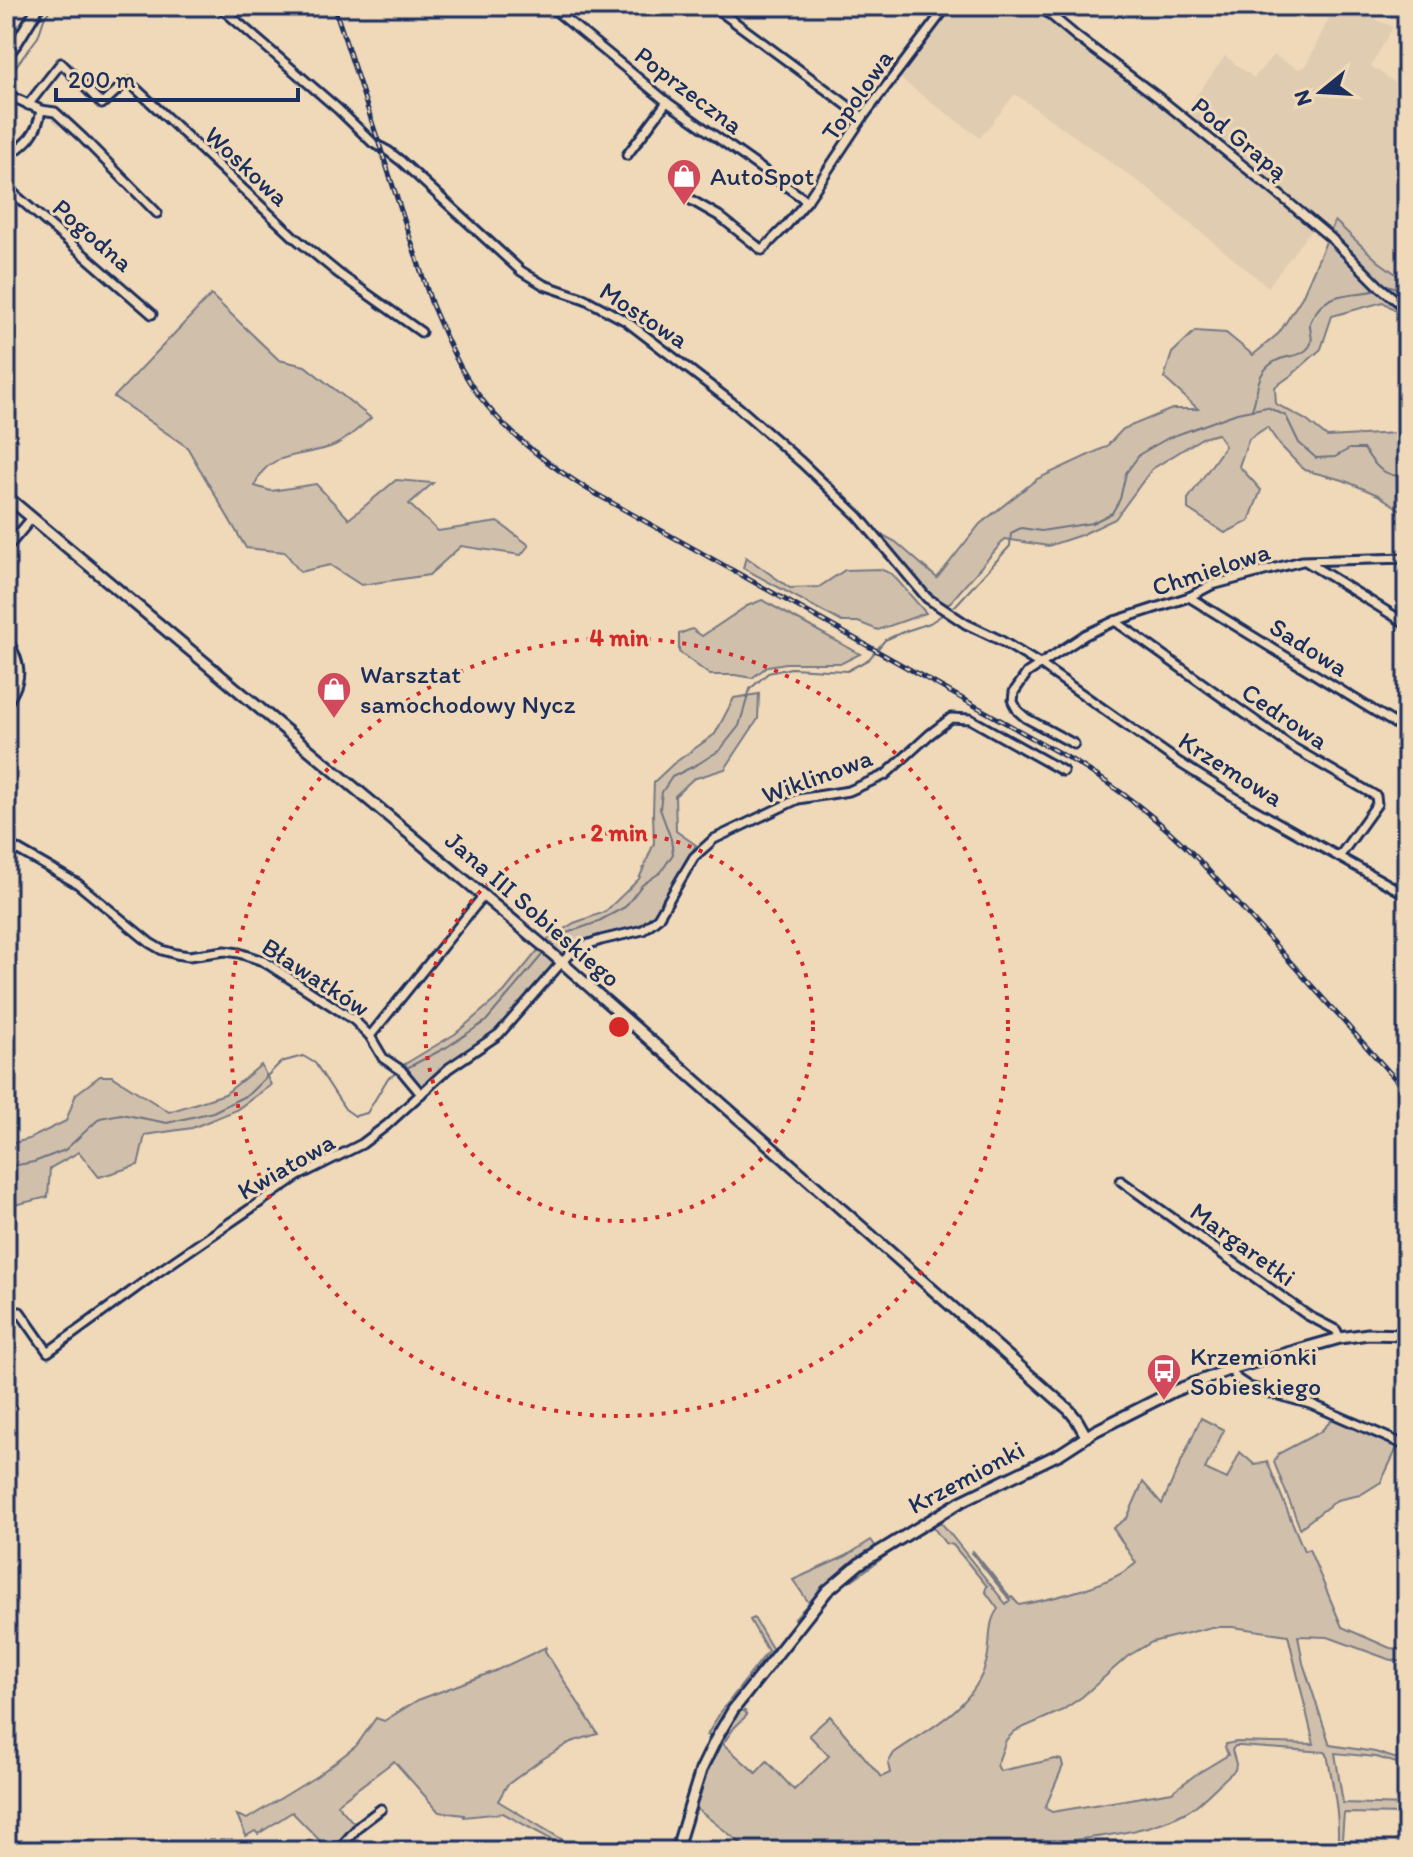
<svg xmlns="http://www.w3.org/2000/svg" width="1413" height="1857" viewBox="0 0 1413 1857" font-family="Itim,sans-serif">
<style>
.built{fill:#dfccb1}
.green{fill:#d0c0ab;stroke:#767884;stroke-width:2;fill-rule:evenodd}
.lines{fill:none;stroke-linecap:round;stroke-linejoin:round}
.stream{stroke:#6e7281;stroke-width:2}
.minor-casing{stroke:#1b2f5e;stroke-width:13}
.tertiary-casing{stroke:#1b2f5e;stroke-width:15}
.minor{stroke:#efd9b8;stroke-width:7}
.tertiary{stroke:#efd9b8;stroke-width:9}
.rail-casing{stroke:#1b2f5e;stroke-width:5}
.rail{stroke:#efd9b8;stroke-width:2;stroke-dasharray:6;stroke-linecap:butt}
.ring{fill:none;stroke:#d62828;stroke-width:4;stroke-dasharray:4 8}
.labels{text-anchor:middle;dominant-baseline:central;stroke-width:6;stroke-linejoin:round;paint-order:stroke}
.street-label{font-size:26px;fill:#1b2f5e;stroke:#efd9b8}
.poi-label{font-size:26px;fill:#1b2f5e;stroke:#efd9b8;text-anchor:start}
.centre{fill:#d62828;stroke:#efd9b8;stroke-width:4}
.ring-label{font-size:24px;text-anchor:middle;font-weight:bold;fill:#d62828;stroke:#efd9b8;stroke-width:6;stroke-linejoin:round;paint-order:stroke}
</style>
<rect width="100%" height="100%" fill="#efd9b8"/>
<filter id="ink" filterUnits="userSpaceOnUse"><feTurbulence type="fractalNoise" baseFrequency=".0125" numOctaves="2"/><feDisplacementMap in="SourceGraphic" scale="16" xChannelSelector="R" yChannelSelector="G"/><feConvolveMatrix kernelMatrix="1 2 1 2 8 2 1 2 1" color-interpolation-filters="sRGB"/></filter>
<g filter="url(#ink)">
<g class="built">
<path d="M950 6H1037L1313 227 1268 287 1146 187 1015 94 980 138 898 77Z"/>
<path d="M1335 6H1346L1393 27 1371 66 1407 91V282L1378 261 1335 221 1332 229 1186 110 1225 56 1254 78 1273 55 1299 69 1306 66Z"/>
</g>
<g class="green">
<path d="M1335 221 1378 261 1407 282V318L1383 302 1332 316 1321 349 1293 374 1275 387 1276 404 1306 420 1327 437 1397 433 1407 443V514L1378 495 1343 480 1304 470 1280 445 1267 427 1249 439 1239 466 1261 490 1249 521 1225 533 1188 509V499L1225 446 1218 434 1202 438 1152 469 1115 519 1081 535 1048 546 1005 539 948 605C919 589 898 559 879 533L896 542 937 578 980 524 1037 479 1106 447 1123 429 1172 409H1198L1164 378 1172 353 1195 331 1226 333 1253 355 1279 333 1302 297Z"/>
<path d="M211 295 279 360 305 366 371 418C360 427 348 439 335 445 307 458 266 449 255 486L271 491 316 484 349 519 396 480 433 483 409 504 438 531 498 522 529 545 521 555 461 546 429 575 361 585 330 565 300 572 285 552 246 548 187 447 114 397Z"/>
<path d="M746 557 790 588 819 587 845 570 880 569 892 574 926 613 878 630 858 622H842L743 568Z"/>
<path d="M762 600 860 654 842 663H786L768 666 752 678 735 675H710L679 652V634L692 629 702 636 747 606Z"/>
<path d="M759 694 758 719 725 769 693 779 675 796 676 831 696 845 655 914 638 926 604 934 577 944 562 955 545 941 574 923 605 912 639 879 654 843 653 813 654 782 673 764 715 734 734 698Z"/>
<path d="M539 949 554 964 496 1030 446 1066 420 1088 405 1064 455 1034 504 992Z"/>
<path d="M261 1065 271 1085 236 1110 192 1128 145 1135 138 1165 99 1177 79 1152 50 1168 48 1197 14 1205 6 1221V1145L29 1139 66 1121 76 1094 100 1076H112L169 1112 225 1094Z"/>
<path d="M1201 1418 1224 1430 1205 1469 1227 1479 1240 1452 1255 1465 1267 1461 1304 1551 1309 1549 1342 1627 1390 1648 1407 1650V1663L1388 1659 1328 1637 1298 1636 1303 1663 1330 1745 1375 1752 1407 1762V1766L1376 1757 1335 1753 1343 1803 1407 1805V1814L1344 1813 1341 1851H1337C1341 1818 1333 1786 1327 1754L1325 1752 1240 1746H1235L1232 1750 1236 1764 1235 1770C1221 1781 1201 1804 1188 1811 1144 1835 1091 1837 1043 1844L1037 1847 1038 1851H751L697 1809 694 1817 692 1815C695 1787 720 1733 738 1711H745L747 1715 734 1728 723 1744 756 1773 767 1761 794 1790 829 1756 809 1735 830 1716 881 1777 890 1773 888 1763 894 1753C930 1728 974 1707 986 1663 992 1646 986 1624 998 1609L985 1591 987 1586 953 1545 945 1543 933 1527 898 1547 852 1580 848 1578 863 1566 936 1521 943 1525 1006 1604 1010 1600 972 1553 973 1551 1010 1597H1012L1019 1605C1052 1599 1112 1585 1136 1563L1113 1528 1127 1518 1143 1482 1162 1504ZM1212 1627H1233L1288 1635 1314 1744 1236 1742 1226 1744 1225 1747 1228 1755 1195 1775 1172 1792 1052 1812 1045 1808 1063 1766 1061 1760 1055 1759 1000 1771 997 1765 1006 1740 1015 1731 1061 1711 1082 1697 1128 1656 1152 1642Z"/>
<path d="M1334 1418 1398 1446 1381 1482 1360 1495 1337 1500 1300 1528 1274 1462 1278 1454 1320 1432Z"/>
<path d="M871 1540 876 1547 840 1574 796 1621 794 1619 809 1603 793 1580 846 1556Z"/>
<path d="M754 1618 773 1650 736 1699 712 1737 707 1735 720 1713 768 1651 750 1620Z"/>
<path d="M546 1647 545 1651 598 1734 571 1742 541 1760 507 1785 498 1801 578 1849 572 1851 503 1813 464 1817V1815L439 1812 394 1761 337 1804 356 1826 334 1851H330L292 1812 258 1834 255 1831 246 1836 237 1815 247 1819 317 1776 356 1746 376 1718 384 1721 418 1700 495 1671Z"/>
</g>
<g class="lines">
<g class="stream">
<path d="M6 76 13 70 38 37 44 19 49 11 57 6"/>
<path d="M1387 285 1394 287 1407 294"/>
<path d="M1252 409C1257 398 1256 384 1262 374 1276 351 1299 361 1309 347 1315 339 1309 331 1310 323 1311 319 1314 315 1316 312 1331 290 1355 296 1377 290"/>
<path d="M950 609 956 605 1010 546 1011 533 1021 528 1041 531 1092 523 1112 513 1120 499 1126 473 1140 454 1168 438 1237 413 1267 407 1286 416 1299 443 1316 458 1335 457 1349 449H1364C1376 468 1383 476 1407 477"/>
<path d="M553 943 561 935 595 923 625 907 642 885 661 872 673 854 671 839 660 809 662 792 672 777 698 764 720 750 739 726 750 689 768 673 791 668 847 671 869 659 885 640 903 632 930 623 945 613"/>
<path d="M403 1070 447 1047 486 1021 542 955"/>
<path d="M6 1167 34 1162 65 1150 100 1118 121 1114 167 1123 213 1112 249 1094 281 1062 303 1056 315 1063 345 1109 355 1116 367 1113 388 1078 397 1073"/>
</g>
<g class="minor-casing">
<g id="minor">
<path d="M219 6 338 109 373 143 388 151 401 161 521 271 544 285 585 299 626 321 738 407 801 462 858 516 927 598 966 624 1000 640 1041 665 1180 763 1250 807 1407 895"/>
<path d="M550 6 667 102 807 201"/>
<path d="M713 6 863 117"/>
<path d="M1040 6 1077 37 1159 98 1276 192 1331 238 1380 287 1407 309"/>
<path d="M6 33 17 42"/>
<path d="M6 94 41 110 55 112 83 138 157 213"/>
<path d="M28 105 61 63 102 104 123 85 129 82 294 237 338 273 421 332"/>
<path d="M627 155 667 102"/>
<path d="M6 158C26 143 37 136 41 110"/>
<path d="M6 187 152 314"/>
<path d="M691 200 719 216 762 250 785 227 807 201 863 117 947 6"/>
<path d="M6 549 32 518"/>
<path d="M1307 562 1407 624"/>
<path d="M1189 597 1407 731"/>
<path d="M1115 621 1292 747 1376 796 1377 804 1339 857"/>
<path d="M6 636C20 663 26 677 6 704"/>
<path d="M1074 744 1026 718 1018 711 1013 702 1014 692 1027 673 1085 635 1115 621 1189 597 1212 585 1302 561 1407 558"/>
<path d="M6 843 78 884 150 943 162 950 176 954 189 956 225 951 239 953 263 961 354 1020 370 1036 383 1058 401 1070 421 1094"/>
<path d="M370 1036 484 895"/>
<path d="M1121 1181 1307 1315 1336 1330 1340 1338"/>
<path d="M20 1312 48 1352 158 1272 298 1176 362 1144 387 1125 449 1068 499 1034 562 962 577 948 601 940 643 930 658 918 694 857 714 839 798 799 849 791 885 775 929 735 951 718 970 719 1063 771"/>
<path d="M1231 1369 1237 1379 1249 1387 1311 1404 1407 1446"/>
<path d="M337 1851 360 1825 381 1809"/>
</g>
</g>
<g class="tertiary-casing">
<g id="tertiary">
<path d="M6 56 17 42 39 6"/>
<path d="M6 496 541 944 1069 1410 1077 1420 1086 1436"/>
<path d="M676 1851 701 1770 716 1739 733 1710 827 1591 859 1564 962 1501 1061 1453 1095 1431 1174 1391 1231 1369 1340 1338 1368 1334 1407 1335"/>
</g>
</g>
<use href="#minor" class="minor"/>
<use href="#tertiary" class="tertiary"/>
<g class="rail-casing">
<path id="rail" d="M334 6 432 305C442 328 451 351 464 373 493 423 540 460 589 490L1070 759C1117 787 1160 820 1198 859L1407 1092"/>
</g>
<use href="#rail" class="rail"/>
</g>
</g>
<g class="ring">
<circle cx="619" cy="1027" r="194"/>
<circle cx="619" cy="1027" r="389"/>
</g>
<defs>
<g id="shop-pin" transform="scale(1.8)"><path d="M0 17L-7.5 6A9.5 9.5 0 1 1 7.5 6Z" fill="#d1495b" stroke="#efd9b8"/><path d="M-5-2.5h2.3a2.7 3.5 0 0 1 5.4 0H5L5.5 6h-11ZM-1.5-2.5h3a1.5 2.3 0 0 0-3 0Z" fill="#fff"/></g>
<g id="bus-pin" transform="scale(1.8)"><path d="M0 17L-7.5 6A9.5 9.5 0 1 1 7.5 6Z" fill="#d1495b" stroke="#efd9b8"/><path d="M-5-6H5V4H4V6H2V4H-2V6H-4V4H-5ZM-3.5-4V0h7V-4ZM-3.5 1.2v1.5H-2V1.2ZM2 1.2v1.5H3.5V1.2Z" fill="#fff"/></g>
</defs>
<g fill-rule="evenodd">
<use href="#shop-pin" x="684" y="176"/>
<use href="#shop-pin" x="334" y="689"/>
<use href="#bus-pin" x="1164" y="1371"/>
</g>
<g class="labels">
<g class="street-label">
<text transform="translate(689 90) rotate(37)">Poprzeczna</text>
<text transform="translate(857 95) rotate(-55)">Topolowa</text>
<text transform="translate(1240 138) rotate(39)">Pod Grapą</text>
<text transform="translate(247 166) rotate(43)">Woskowa</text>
<text transform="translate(93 235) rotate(41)">Pogodna</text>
<text transform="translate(644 315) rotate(33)">Mostowa</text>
<text transform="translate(1211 569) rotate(-18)">Chmielowa</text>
<text transform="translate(1309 647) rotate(32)">Sadowa</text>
<text transform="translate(1285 716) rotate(34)">Cedrowa</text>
<text transform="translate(1231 769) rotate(32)">Krzemowa</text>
<text transform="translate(817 776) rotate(-20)">Wiklinowa</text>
<text transform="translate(533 909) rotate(41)">Jana III Sobieskiego</text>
<text transform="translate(316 977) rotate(33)">Bławatków</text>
<text transform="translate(286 1166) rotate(-30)">Kwiatowa</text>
<text transform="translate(1243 1244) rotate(36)">Margaretki</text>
<text transform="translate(966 1477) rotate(-28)">Krzemionki</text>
</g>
<g class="poi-label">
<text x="710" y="176">AutoSpot</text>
<text x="360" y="674">Warsztat<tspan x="360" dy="30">samochodowy Nycz</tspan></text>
<text x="1190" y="1356">Krzemionki<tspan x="1190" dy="30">Sobieskiego</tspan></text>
</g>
</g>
<circle cx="619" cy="1027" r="12" class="centre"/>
<g class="ring-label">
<text x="619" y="646">4 min</text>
<text x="619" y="841">2 min</text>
</g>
<rect width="1413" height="1857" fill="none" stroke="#efd9b8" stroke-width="32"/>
<rect x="16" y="16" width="1381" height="1825" fill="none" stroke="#1b2f5e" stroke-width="3" filter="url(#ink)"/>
<g transform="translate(1321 92) rotate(252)" stroke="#efd9b8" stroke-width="6" paint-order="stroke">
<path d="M0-6L14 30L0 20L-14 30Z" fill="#1b2f5e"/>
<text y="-12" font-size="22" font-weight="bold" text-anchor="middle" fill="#1b2f5e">N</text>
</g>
<path d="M56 88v12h242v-12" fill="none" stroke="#1b2f5e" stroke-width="4"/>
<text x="68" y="88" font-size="24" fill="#1b2f5e" stroke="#efd9b8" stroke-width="6" paint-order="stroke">200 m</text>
</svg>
